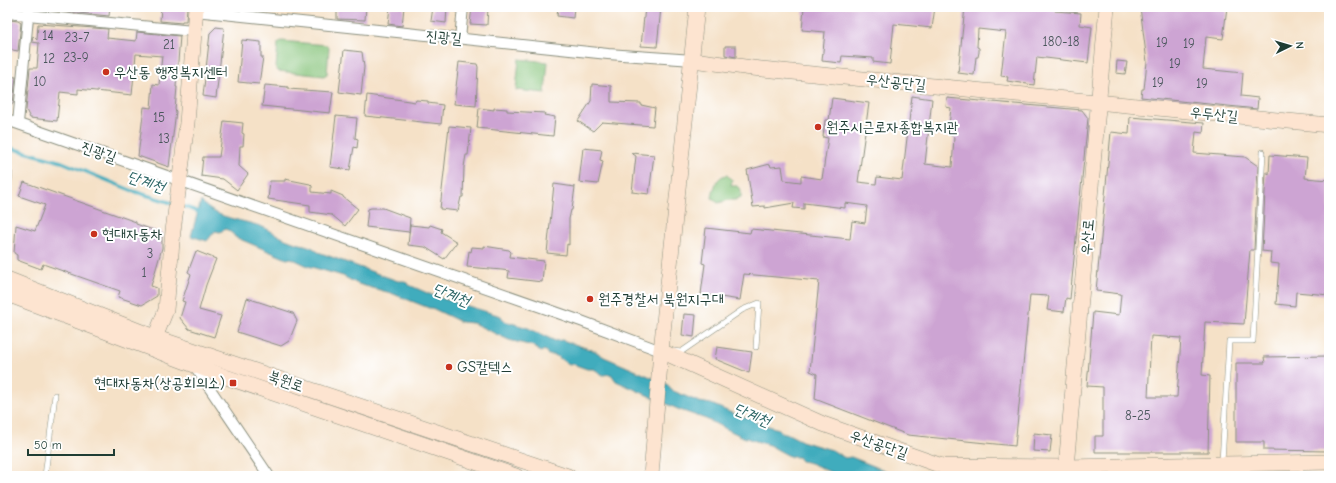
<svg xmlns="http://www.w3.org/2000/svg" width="1336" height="483" viewBox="0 0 1336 483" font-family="'Comic Neue','Poor Story',sans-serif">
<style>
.green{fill:#87c47b;stroke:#538058}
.water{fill:#3facbd;stroke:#2f7478}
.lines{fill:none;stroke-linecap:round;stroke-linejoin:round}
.stream{stroke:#3facbd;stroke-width:3.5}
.building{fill:#cda4d3;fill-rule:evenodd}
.lane-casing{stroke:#8a8f7e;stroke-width:6}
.street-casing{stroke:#8a8f7e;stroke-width:12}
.secondary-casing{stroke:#8a8f7e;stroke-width:16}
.lane{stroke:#fff;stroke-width:5}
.street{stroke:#fff;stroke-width:10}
.secondary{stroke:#fde4d0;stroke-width:15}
.poi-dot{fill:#c8321e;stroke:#fff;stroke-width:1.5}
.labels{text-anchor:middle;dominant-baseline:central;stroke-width:4;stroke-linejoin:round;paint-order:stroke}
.number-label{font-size:13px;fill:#4a575c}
.street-label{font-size:15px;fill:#1f3d34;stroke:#fff}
.poi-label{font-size:15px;fill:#1f3d34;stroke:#fff;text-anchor:start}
.water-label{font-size:16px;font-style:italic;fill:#2a6464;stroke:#fff}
</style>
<rect width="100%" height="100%" fill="#fff"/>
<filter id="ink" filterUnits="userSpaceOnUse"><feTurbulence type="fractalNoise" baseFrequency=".025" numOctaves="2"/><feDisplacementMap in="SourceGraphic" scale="8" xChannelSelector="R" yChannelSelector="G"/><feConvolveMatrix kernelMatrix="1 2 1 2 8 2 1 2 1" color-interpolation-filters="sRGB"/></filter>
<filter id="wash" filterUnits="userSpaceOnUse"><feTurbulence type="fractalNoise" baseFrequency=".012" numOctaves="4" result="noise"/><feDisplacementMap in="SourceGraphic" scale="16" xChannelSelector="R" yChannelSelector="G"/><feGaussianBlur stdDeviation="0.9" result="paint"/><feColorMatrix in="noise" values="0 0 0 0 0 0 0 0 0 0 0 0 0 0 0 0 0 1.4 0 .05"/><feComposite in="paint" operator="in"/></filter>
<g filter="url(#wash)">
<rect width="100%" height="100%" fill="#f5e1c7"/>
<g class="green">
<path d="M281 41 327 45 329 48 327 74 324 76 278 71 276 68 278 43Z"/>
<path d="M519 59 548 62 545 93 516 90Z"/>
<path d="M727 175 732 180 731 186H737L741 190V197L735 200H729L718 203 712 198C714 188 716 176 727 175Z"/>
</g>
<path class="water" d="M201 201C216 220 244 219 265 228 275 233 283 239 293 242 301 245 312 245 318 252L381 275 398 281H405L409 285 434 296 501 316 504 321 528 328 555 341 562 340 595 351 604 357 667 384 671 390 699 402 711 404 741 417 750 418 757 423 779 429 782 433H786L804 442 832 450 845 458 851 457 886 471 910 476C886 476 859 479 836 474 824 471 814 462 801 461L798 457H791L769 445 743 437 706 419 680 410 616 381 611 374 603 375 594 369H587L573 364 569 365 555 355H548L545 350 540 352 533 346 509 340 473 323 461 322 432 308H429L391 293 358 284 343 276 308 266 291 258 287 259 235 237 233 234 226 229 220 232 215 231 207 241 191 236Z"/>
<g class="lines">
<g class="stream">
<path d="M7 147 62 162 133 191 172 203"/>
<path d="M180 205 201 213"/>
</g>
</g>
<g id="blocks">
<g class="building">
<path d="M69 7H110L109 16 69 12Z"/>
<path d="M161 7H187L186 21H182V23L160 21Z"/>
<path d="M337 7H366L365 20 337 19Z"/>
<path d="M390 7H404L402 26 388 24Z"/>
<path d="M433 7H447L446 23 431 21Z"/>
<path d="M472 7H488L487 25 470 24Z"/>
<path d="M558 7H574L573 18 557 16Z"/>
<path d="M645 7H661L657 47 641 46Z"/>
<path d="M804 7H935L932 28 894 24 890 64 873 62V58L842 56 841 63 822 61 825 32 802 30Z"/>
<path d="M965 7H1055V11L1081 13 1080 25 1092 27 1088 63 1037 57 1034 85 1007 81 1008 77 1001 76 1006 32 978 29 977 47 979 48V52L978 57H976L974 75 958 73Z"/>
<path d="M1140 7H1227L1223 39 1206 37 1203 69 1243 73 1241 96 1258 98 1257 109 1141 97 1142 89H1144L1147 62Z"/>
<path d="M10 20 18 21 21 23 18 51 7 49Z"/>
<path d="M38 24 108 29 107 38 136 41 137 32 180 36 176 87H177L175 110 176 111 169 167 138 156 144 107 151 108 153 84 159 85 162 56 136 54 132 95 78 89V94L60 92 57 121 30 118 26 110 30 68H37L39 43 32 42 33 36 37 40Z"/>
<path d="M216 27 224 28 216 98 203 96 210 33Z"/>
<path d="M242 40 261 42V57H263L259 84 238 82Z"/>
<path d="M725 46H736V57L725 55Z"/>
<path d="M344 50 362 52 364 67 361 95 339 92Z"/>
<path d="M1117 61 1127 62 1125 74 1116 73Z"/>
<path d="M459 62 477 64 478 67 476 106 454 104Z"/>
<path d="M7 76 16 77 13 104 7 106Z"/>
<path d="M592 84 611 86V102L641 103V105L655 108 653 126 602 122 593 131 578 121 591 101Z"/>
<path d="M265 85 288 87V89L333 92 330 113 262 106Z"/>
<path d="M367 95 409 101 415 102 416 100 428 101V103L443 105 441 124 365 116Z"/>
<path d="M912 96 932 99 925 164 952 167 954 137 948 134 951 108 946 107 947 98 1082 110 1088 118 1070 299 1066 298 1064 312 1047 310 1049 296 1030 295 1015 446 908 435 815 399 817 374 810 371 819 281 744 274 740 300 701 294 705 264 702 263 706 228 750 233 751 229 850 239 852 221 865 223 867 206 845 203V208L804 203V209L793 208 794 203 765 208V206L753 207 747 170 770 164 771 167 782 166 784 180 801 182V176L822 179 828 138 823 137 825 120H829L832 98 869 103 858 182 876 184 877 177 902 180Z"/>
<path d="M479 108 494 110V108L507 109V111L545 113 544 115 555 117 553 136 477 128Z"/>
<path d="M336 116 357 118 355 138 358 139 357 148 354 147 350 170 330 167Z"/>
<path d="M1130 117 1204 123 1203 133 1196 132 1194 153 1245 157 1258 166 1254 250H1250L1244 324 1205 322 1202 375 1210 376 1208 452H1095V436H1103V387L1087 386 1093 312 1119 315 1121 294 1096 291 1111 132 1129 134ZM1151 336 1181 338 1177 397H1148Z"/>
<path d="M224 121 243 123 242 133 244 134 243 146H240L239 166 248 174 237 190 223 179 201 176 203 157H219Z"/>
<path d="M449 126 471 128 468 155H466L464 167 463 197H461L458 211 440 209Z"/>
<path d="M583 148 602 150 600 160 603 161 598 184 579 182Z"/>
<path d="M631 153 654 155 649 194 632 192 636 156Z"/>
<path d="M1270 155 1307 158 1305 178 1329 180V295L1296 292 1295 306 1276 304 1279 264 1270 263 1271 252 1262 251 1266 172 1269 174Z"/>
<path d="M285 179 310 184 312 186V192L331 194V191L343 196V197L358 209 345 226 332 215 310 212V205L268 199 270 181H285Z"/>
<path d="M24 182 136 222V224L162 233V248L151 286 157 288V296L142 305 118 297 120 291 43 264 41 269 17 260V255L14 253 16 225 35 231 45 205 19 196Z"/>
<path d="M554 184 575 187 572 210H571L569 219V245L567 244 566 255 547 253Z"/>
<path d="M371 208H383L410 218 409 232 366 227 368 209Z"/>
<path d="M410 225 429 227 430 225 442 229 441 232 457 242 444 259 425 247 408 245Z"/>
<path d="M484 246 509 250 511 252 510 257 544 261 542 282 508 278 509 271 502 270 467 267 469 251 471 252 472 247 484 248Z"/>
<path d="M196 251 216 259 206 285 199 310 221 316 214 337 189 329 180 318 185 302 182 301 191 274 188 272Z"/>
<path d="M247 298 293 313 297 321 289 341 281 346 237 332Z"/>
<path d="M684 314 696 315 694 337 682 335Z"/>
<path d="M717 347 752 352 749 373 715 359Z"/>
<path d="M1329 356V451L1264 450V442H1236V363H1265L1264 357Z"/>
<path d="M1034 433 1052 435 1050 452 1033 451Z"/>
</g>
</g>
</g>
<g filter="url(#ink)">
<use href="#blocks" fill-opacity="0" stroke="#8a8f7e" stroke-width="1"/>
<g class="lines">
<g class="lane-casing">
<g id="lane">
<path d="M7 198 10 174"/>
<path d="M674 351 681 352 742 310 759 303 756 347"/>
<path d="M1222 462 1229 341H1253L1263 152"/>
<path d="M45 476 55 395"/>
</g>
</g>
<g class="street-casing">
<g id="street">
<path d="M195 11 608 54 693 60"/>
<path d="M7 13 193 31"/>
<path d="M460 39 463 7"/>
<path d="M7 120 581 321 661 351"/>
<path d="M18 123 29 7"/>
<path d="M194 365 269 476"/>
</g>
</g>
<g class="secondary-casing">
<g id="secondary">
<path d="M693 60 752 68 1329 125"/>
<path d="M7 279 154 337 568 476"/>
<path d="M7 294 226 377 516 476"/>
<path d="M152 345 166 310 173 231 187 123 196 7"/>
<path d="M661 351 823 424 942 466 1066 467 1329 462"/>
<path d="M1066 467 1107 7"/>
<path d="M651 476 661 351 697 7"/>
</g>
</g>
<use href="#lane" class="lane"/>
<use href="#street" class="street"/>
<use href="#secondary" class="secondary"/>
</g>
</g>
<g class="poi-dot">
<circle cx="106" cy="72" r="4"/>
<circle cx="818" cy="127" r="4"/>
<circle cx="94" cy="234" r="4"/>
<circle cx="590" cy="299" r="4"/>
<circle cx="449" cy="367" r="4"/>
<rect x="229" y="379" width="8" height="8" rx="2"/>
</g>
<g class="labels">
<g class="number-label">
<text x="48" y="35">14</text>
<text x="77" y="37">23-7</text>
<text x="1061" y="41">180-18</text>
<text x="1162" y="42">19</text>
<text x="1189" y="43">19</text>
<text x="169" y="44">21</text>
<text x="76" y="57">23-9</text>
<text x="49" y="58">12</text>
<text x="1175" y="63">19</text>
<text x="40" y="81">10</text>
<text x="1158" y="82">19</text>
<text x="1202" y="83">19</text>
<text x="159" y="117">15</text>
<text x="164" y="138">13</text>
<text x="150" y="253">3</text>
<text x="144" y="272">1</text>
<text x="1138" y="415">8-25</text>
</g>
<g class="street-label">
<text transform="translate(444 37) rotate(5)">진광길</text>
<text transform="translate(896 82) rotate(6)">우산공단길</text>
<text transform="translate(1214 114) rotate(6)">우두산길</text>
<text transform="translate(99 152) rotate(19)">진광길</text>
<text transform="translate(1087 237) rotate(-85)">우산로</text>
<text transform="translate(286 381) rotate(19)">북원로</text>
<text transform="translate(879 444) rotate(19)">우산공단길</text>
</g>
<g class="poi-label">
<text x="114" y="72">우산동 행정복지센터</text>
<text x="826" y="127">원주시근로자종합복지관</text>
<text x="102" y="234">현대자동차</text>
<text x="598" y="299">원주경찰서 북원지구대</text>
<text x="457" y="367">GS칼텍스</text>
<text x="225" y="383" text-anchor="end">현대자동차(상공회의소)</text>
</g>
<g class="water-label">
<text transform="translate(146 182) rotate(18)">단계천</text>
<text transform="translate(451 295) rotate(21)">단계천</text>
<text transform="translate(752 415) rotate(22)">단계천</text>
</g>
</g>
<rect width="1336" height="483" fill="none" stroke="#fff" stroke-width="24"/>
<g transform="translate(1290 46) rotate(85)" stroke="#ffffff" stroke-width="3" paint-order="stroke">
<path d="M0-3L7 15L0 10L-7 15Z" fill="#1f3d34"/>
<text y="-6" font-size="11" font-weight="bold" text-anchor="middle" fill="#1f3d34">N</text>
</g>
<path d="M28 449v6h86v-6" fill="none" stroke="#1f3d34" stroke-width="2"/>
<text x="34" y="449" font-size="12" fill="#1f3d34" stroke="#ffffff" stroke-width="3" paint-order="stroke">50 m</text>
</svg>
